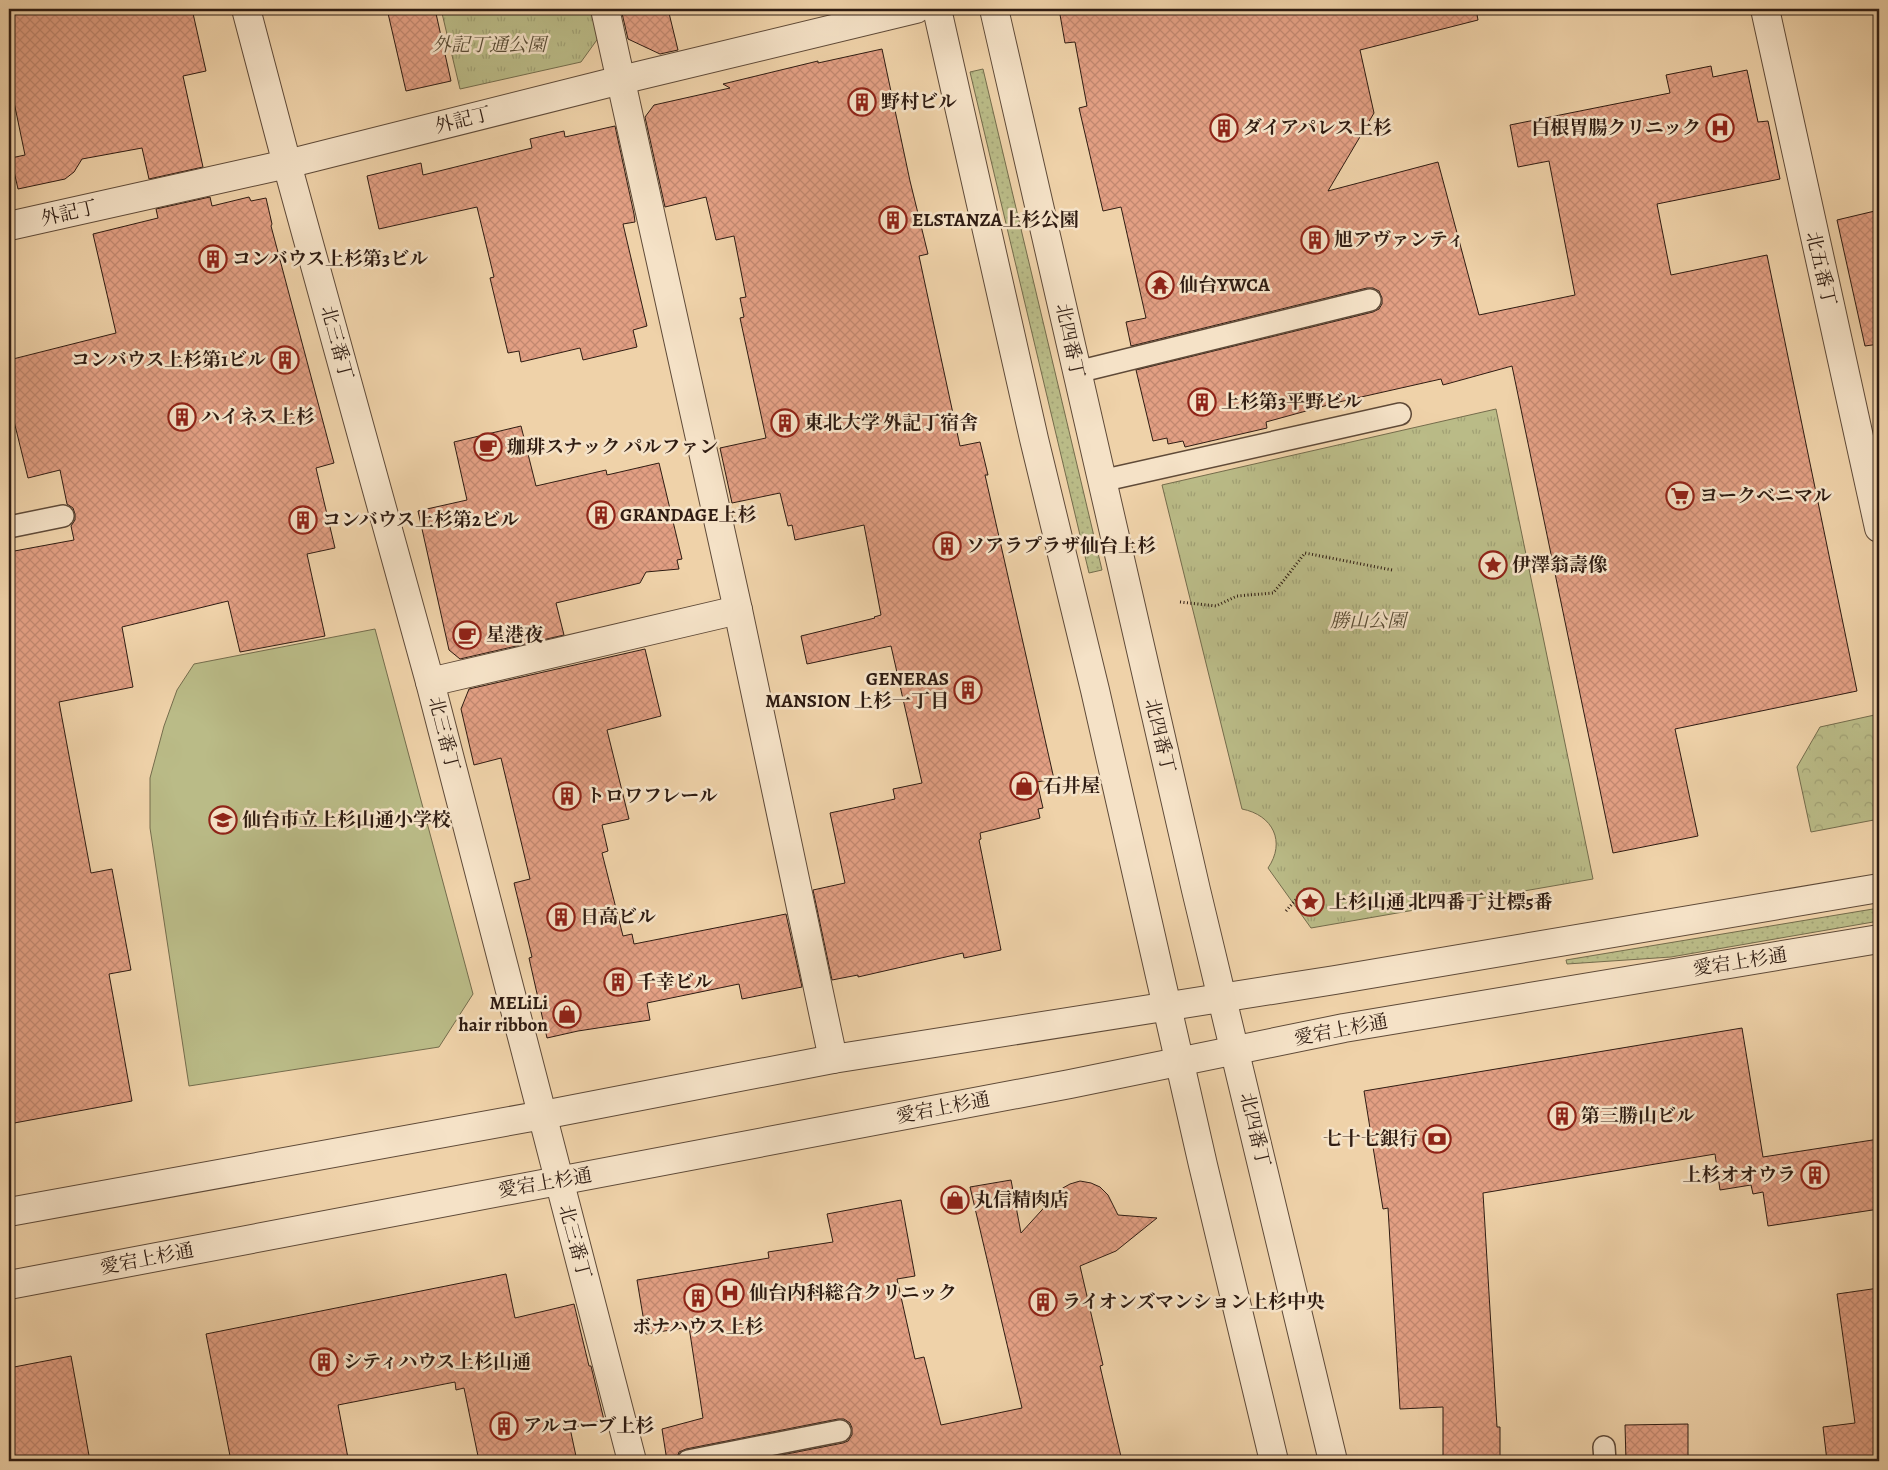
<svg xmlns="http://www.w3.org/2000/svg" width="1888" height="1470" viewBox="0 0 1888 1470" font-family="Alegreya,'Noto Serif JP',serif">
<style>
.grass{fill:url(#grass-dots);stroke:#746c4c}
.forest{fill:url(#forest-crowns);stroke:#746c4c}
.park{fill:url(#park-tufts);stroke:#746c4c}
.garden{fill:#babb87;stroke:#746c4c}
.building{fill:url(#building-cross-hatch);stroke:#2f1c12}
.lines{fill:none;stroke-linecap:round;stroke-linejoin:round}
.service-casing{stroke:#5f4a38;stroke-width:24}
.minor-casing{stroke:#5f4a38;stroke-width:30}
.tertiary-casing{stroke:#5f4a38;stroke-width:30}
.path{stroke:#2f1c12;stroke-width:3;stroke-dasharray:1 2.5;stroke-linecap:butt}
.service{stroke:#f5e2c7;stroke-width:21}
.minor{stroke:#f5e2c7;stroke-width:28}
.tertiary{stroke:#f5e2c7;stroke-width:28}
.labels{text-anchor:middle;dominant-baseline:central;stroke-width:5;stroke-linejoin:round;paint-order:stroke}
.park-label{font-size:19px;font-style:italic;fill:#594c35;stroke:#f5e2c7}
.poi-label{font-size:19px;font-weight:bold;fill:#2f1c12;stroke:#f5e2c7;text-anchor:start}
.street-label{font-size:19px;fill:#2f1c12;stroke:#f5e2c7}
</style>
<defs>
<pattern id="grass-dots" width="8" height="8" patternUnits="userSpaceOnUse" patternTransform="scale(1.25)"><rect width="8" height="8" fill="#babb87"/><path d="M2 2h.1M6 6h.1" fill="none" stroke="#a0a074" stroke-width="1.8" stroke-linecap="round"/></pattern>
<pattern id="forest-crowns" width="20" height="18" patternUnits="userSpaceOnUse" patternTransform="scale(1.25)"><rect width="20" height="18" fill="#babb87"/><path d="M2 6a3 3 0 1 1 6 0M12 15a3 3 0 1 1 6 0" fill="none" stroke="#a0a074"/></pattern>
<pattern id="park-tufts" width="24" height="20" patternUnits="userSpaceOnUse" patternTransform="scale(1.25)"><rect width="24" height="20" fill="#babb87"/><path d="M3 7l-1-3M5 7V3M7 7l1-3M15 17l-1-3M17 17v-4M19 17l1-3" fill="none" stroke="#a0a074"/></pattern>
<pattern id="building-cross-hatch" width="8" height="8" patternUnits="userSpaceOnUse" patternTransform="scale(1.25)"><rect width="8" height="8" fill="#e29f83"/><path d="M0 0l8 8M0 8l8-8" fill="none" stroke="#c28870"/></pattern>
</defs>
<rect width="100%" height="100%" fill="#efd2a9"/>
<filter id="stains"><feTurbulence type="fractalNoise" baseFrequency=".004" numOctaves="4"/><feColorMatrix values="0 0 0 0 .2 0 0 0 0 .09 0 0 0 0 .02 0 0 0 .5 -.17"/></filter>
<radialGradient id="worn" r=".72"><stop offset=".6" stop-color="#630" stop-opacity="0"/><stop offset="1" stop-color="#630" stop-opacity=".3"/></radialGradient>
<g class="grass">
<path d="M983 69 1102 570 1089 573 970 72Z"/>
<path d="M1879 908V921L1671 957 1567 964 1566 960Z"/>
</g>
<path class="forest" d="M1879 714V819L1811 832 1797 767 1820 727Z"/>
<g class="park">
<path d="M441 9H593L599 37 581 62 460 89Z"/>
<path d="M1496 409 1593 879 1311 928 1268 868C1286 842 1273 815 1242 809L1162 485Z"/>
</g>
<path class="garden" d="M375 629 473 994 439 1047 189 1086 150 828V778L164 726 177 690 194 664Z"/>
<g class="building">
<path d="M9 9H192L206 71 183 76 203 167 149 179 142 148 82 159 74 172 65 179 18 189 11 158 25 155 9 78Z"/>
<path d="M387 9H435L451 81 406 91Z"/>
<path d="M621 9H668L678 50 660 54 628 39Z"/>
<path d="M1059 9H1476L1478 20 1360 50 1374 113 1328 191 1438 162 1479 315 1575 295 1549 161 1518 167 1510 125 1670 93 1666 75 1711 66 1713 77 1747 70 1758 122 1768 121 1780 179 1657 204 1671 275 1767 255 1857 691 1675 729 1698 836 1613 853 1512 366 1443 385 1441 379 1339 402 1266 422 1267 428 1185 447 1183 441 1168 444 1167 438 1153 441 1136 370 1373 312 1379 309 1382 304V298L1379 291 1373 288H1367L1131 346 1126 322 1146 318 1121 207 1103 211 1079 108 1087 106 1075 42 1065 43Z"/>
<path d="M882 49 910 181 928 254 919 256 960 446 980 442 988 475H985L1054 779 1037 782 1043 808 1038 809 1040 818 980 833 981 839 979 840 1001 950 964 958 963 953 858 977V975L832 980 813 890 845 883 830 813 895 799 893 789 922 783 891 646 807 664 801 636 875 618 874 617 881 615 864 525 795 540 792 525 788 526 780 493 732 503 720 448 766 438 740 318 744 317 740 298 746 297 734 236 716 240 706 197 665 207 645 117 654 105 730 88 723 84 818 61V63Z"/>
<path d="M615 126 634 214 635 222 623 224 647 326 633 330 637 347 583 360 580 348 521 362 519 351 508 353 490 278 494 277 477 207 379 229 367 176 421 163 423 175 532 148 530 139 564 131 565 137Z"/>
<path d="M210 197 212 206 249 197 251 201 266 198 272 224 271 226 334 463 316 468 335 548 307 554 325 636 240 652 228 601 122 627 133 687 59 702 91 873 112 869 131 970 109 974 132 1101 9 1124V552L74 540 71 526 75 520V514L73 508 67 504 60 470 28 478 9 401V360L116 333 93 234 158 218 156 209Z"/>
<path d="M1879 210V344L1865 346 1837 220Z"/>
<path d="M521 426 536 486 606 470 607 475 659 463 682 559 677 560 679 569 646 572 640 583 556 603 564 635 460 659 449 650 418 511 467 500 454 442Z"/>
<path d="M645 649 661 716 607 730 629 819 602 825 608 851 602 853 623 936 632 934 634 944 786 914 802 987 742 999 739 984 647 1003 650 1020 578 1031 547 1038 529 958 532 957 514 883 530 879 501 758 474 765 461 709 469 689Z"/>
<path d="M1742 1028 1763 1157 1879 1139V1209L1768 1226 1763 1192 1753 1194 1751 1185 1720 1190 1715 1154 1483 1193 1497 1427H1500V1461H1443V1407L1400 1409 1388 1208 1383 1209 1364 1091Z"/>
<path d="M1011 1180 1021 1233 1061 1189 1070 1184 1080 1181 1091 1183 1100 1187 1108 1195 1118 1215 1157 1218 1116 1251 1080 1266 1103 1365 1100 1366 1122 1461H751L843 1443 848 1441 852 1435V1428L850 1423 844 1419H838L686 1449 679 1452 676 1461H667L662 1429 703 1418 689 1327 646 1334 637 1280 769 1258 768 1252 833 1242 827 1214 901 1200 915 1276 897 1279 915 1359 924 1357 941 1425 1022 1408 970 1187Z"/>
<path d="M506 1274 515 1318 574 1304 589 1366H591L604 1420 570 1428 577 1461H479L464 1388 456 1390 455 1382 338 1405 348 1458 330 1461H231L206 1334Z"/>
<path d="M1879 1288V1461H1827L1823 1427 1855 1423 1837 1294Z"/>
<path d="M71 1356 90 1461H9V1368Z"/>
<path d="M1688 1424V1461H1626L1625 1425Z"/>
</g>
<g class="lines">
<g class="service-casing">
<g id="service">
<path d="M1077 372 1370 300"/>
<path d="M1101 481 1400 414"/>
<path d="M9 527 63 516"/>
<path d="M1604 1447 1605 1461"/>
<path d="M688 1461 840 1431"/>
</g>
</g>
<g class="minor-casing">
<g id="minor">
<path d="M246 9 287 164 430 682 632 1461"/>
<path d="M605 9 738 610 833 1059"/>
<path d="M1765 9 1879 528"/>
<path d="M9 226 287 164 621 80 916 9"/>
<path d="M430 682 738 610"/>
</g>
</g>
<g class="tertiary-casing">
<g id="tertiary">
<path d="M937 9 1034 439 1095 690 1203 1165 1274 1461"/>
<path d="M994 9 1196 890 1333 1461"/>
<path d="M9 1212 543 1115 833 1059 1335 980 1879 888"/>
<path d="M9 1285 1070 1084 1344 1028 1879 939"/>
</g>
</g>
<g class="path">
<path d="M1180 602 1216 606 1237 596 1273 593 1284 580 1305 553 1392 570"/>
<path d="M1286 911 1306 888"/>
</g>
<use href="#service" class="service"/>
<use href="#minor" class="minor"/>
<use href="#tertiary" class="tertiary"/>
</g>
<defs>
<g id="building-ring" transform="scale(1.4375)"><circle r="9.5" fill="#f5e2c7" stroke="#8f2418" stroke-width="1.5"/><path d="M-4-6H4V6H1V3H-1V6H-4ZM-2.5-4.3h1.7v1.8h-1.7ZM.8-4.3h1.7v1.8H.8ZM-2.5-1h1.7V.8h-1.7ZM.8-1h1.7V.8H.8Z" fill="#8f2418"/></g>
<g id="hospital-ring" transform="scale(1.4375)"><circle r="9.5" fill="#f5e2c7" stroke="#8f2418" stroke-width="1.5"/><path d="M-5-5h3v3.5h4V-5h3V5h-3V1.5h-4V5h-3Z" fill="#8f2418"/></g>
<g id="temple-ring" transform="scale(1.4375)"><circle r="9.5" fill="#f5e2c7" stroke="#8f2418" stroke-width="1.5"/><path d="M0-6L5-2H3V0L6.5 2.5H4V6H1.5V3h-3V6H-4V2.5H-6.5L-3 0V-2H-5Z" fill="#8f2418"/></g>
<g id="cafe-ring" transform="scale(1.4375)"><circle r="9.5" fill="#f5e2c7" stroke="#8f2418" stroke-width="1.5"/><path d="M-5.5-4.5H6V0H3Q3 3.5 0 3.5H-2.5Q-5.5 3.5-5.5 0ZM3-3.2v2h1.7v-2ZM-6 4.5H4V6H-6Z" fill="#8f2418"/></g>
<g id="supermarket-ring" transform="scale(1.4375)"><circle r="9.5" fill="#f5e2c7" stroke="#8f2418" stroke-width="1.5"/><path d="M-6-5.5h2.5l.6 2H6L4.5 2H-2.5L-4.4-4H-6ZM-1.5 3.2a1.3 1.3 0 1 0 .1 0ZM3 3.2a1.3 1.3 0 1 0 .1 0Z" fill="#8f2418"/></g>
<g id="sight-ring" transform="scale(1.4375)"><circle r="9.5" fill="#f5e2c7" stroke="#8f2418" stroke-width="1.5"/><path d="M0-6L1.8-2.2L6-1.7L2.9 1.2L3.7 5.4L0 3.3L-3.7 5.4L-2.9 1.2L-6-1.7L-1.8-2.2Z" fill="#8f2418"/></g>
<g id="shop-ring" transform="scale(1.4375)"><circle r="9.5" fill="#f5e2c7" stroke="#8f2418" stroke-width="1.5"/><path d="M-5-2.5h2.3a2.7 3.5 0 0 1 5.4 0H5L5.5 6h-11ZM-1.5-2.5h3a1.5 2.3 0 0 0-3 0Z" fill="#8f2418"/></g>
<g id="school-ring" transform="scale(1.4375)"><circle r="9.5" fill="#f5e2c7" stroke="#8f2418" stroke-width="1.5"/><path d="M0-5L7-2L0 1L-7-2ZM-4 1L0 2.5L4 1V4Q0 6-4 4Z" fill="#8f2418"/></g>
<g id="bank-ring" transform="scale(1.4375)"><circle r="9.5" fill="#f5e2c7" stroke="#8f2418" stroke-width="1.5"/><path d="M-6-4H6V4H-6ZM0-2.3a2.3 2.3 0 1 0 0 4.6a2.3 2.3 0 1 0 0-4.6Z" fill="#8f2418"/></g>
</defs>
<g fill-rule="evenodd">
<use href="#building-ring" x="862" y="102"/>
<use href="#building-ring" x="1224" y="128"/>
<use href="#hospital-ring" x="1720" y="128"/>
<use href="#building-ring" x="893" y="220"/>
<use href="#building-ring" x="1315" y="240"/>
<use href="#building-ring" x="213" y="259"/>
<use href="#temple-ring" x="1160" y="285"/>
<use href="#building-ring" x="285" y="360"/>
<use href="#building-ring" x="1202" y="402"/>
<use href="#building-ring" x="182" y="417"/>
<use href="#building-ring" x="785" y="423"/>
<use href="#cafe-ring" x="488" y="447"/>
<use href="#supermarket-ring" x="1680" y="496"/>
<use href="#building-ring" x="601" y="515"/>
<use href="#building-ring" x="303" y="520"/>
<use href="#building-ring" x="947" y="546"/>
<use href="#sight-ring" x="1493" y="565"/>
<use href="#cafe-ring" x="467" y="635"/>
<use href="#building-ring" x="968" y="690"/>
<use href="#shop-ring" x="1024" y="786"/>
<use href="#building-ring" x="567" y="796"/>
<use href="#school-ring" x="223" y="820"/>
<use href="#sight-ring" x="1310" y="902"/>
<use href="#building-ring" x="561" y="917"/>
<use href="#building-ring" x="618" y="982"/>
<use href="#shop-ring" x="567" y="1014"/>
<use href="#building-ring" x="1562" y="1116"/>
<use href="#bank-ring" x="1437" y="1139"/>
<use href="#building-ring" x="1815" y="1175"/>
<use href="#shop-ring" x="955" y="1200"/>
<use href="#hospital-ring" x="730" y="1293"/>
<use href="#building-ring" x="698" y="1298"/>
<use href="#building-ring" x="1043" y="1302"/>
<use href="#building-ring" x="324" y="1362"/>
<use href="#building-ring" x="504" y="1426"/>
</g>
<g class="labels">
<g class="park-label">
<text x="489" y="45">外記丁通公園</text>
<text x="1368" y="621">勝山公園</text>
</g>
<g class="poi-label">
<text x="881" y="102">野村ビル</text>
<text x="1243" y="128">ダイアパレス上杉</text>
<text x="1701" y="128" text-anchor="end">白根胃腸クリニック</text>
<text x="912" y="220">ELSTANZA上杉公園</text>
<text x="1334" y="240">旭アヴァンティ</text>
<text x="232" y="259">コンバウス上杉第3ビル</text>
<text x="1179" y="285">仙台YWCA</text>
<text x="266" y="360" text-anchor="end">コンバウス上杉第1ビル</text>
<text x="1221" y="402">上杉第3平野ビル</text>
<text x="201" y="417">ハイネス上杉</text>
<text x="804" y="423">東北大学 外記丁宿舎</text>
<text x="507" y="447">珈琲スナック パルファン</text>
<text x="1699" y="496">ヨークベニマル</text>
<text x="620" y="515">GRANDAGE上杉</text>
<text x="322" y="520">コンバウス上杉第2ビル</text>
<text x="966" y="546">ソアラプラザ仙台上杉</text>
<text x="1512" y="565">伊澤翁壽像</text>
<text x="486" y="635">星港夜</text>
<text x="949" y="679" text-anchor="end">GENERAS<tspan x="949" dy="22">MANSION 上杉一丁目</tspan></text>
<text x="1043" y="786">石井屋</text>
<text x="586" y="796">トロワフレール</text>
<text x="242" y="820">仙台市立上杉山通小学校</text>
<text x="1329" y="902">上杉山通 北四番丁 辻標5番</text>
<text x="580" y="917">日高ビル</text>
<text x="637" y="982">千幸ビル</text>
<text x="548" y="1003" text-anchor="end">MELiLi<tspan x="548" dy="22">hair ribbon</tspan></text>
<text x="1581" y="1116">第三勝山ビル</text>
<text x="1418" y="1139" text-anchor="end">七十七銀行</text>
<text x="1796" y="1175" text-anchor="end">上杉オオウラ</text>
<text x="974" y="1200">丸信精肉店</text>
<text x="749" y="1293">仙台内科総合クリニック</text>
<text x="1062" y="1302">ライオンズマンション上杉中央</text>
<text x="698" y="1327" text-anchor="middle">ボナハウス上杉</text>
<text x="343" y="1362">シティハウス上杉山通</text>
<text x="523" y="1426">アルコーブ上杉</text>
</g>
<g class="street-label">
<text transform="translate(463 120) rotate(-14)">外記丁</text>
<text transform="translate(69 213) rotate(-13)">外記丁</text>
<text transform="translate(1821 269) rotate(77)">北五番丁</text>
<text transform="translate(1070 341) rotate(78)">北四番丁</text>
<text transform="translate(337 343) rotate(75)">北三番丁</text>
<text transform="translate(444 734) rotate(76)">北三番丁</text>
<text transform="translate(1160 736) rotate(77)">北四番丁</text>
<text transform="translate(1740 962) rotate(-9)">愛宕上杉通</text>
<text transform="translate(1341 1030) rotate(-11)">愛宕上杉通</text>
<text transform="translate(943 1108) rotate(-11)">愛宕上杉通</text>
<text transform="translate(1255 1130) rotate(77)">北四番丁</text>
<text transform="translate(545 1183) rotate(-10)">愛宕上杉通</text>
<text transform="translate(575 1242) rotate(75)">北三番丁</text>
<text transform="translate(147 1259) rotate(-11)">愛宕上杉通</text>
</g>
</g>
<rect width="1888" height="1470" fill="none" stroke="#efd2a9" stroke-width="30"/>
<rect x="10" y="10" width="1868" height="1450" fill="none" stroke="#2f1c12" stroke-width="2.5"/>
<rect x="15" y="15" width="1858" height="1440" fill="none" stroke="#2f1c12"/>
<rect width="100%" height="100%" filter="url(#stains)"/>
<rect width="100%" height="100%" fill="url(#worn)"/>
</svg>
